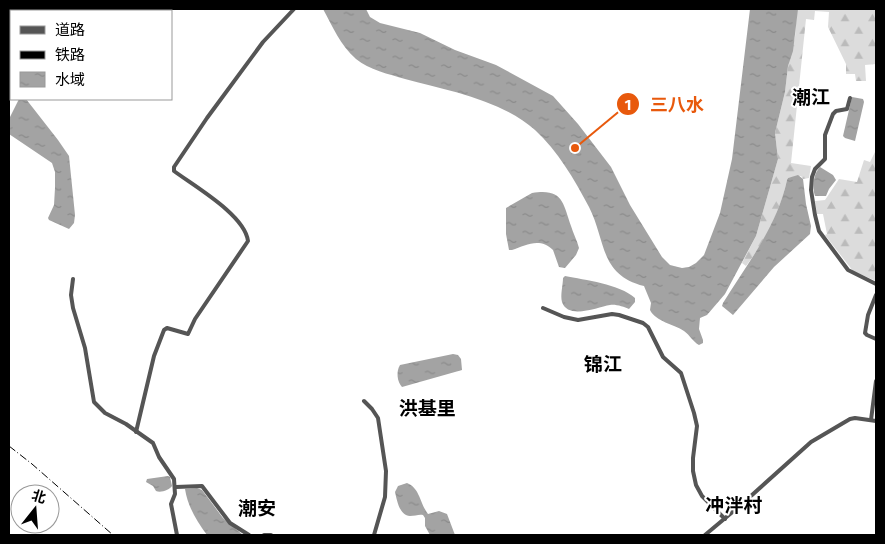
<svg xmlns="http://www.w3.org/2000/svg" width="885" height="544" viewBox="0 0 885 544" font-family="'Fira Sans','Noto Sans SC',sans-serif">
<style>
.forest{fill:url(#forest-firs)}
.water{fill:url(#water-ripples)}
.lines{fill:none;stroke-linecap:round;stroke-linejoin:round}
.minor{stroke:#555;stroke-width:4}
.rail{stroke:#000;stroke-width:1;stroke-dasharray:8 2.5 1 2.5;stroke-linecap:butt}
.labels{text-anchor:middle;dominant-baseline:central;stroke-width:4;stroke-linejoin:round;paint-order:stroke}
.quarter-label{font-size:19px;font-weight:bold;fill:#000;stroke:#fff}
.leader{fill:none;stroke:#e8590c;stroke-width:2}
.callout-dot{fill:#e8590c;stroke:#fff;stroke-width:2}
.mark-label{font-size:15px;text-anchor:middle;font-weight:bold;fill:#fff}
.callout-label{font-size:18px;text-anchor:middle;font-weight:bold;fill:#e8590c;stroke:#fff;stroke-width:4;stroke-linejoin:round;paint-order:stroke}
</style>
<defs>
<pattern id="forest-firs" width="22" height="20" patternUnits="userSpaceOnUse" patternTransform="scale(1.25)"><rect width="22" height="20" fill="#dcdcdc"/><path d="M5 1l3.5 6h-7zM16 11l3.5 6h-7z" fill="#bbb"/></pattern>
<pattern id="water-ripples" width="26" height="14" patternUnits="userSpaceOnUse" patternTransform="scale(1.25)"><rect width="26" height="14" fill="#a3a3a3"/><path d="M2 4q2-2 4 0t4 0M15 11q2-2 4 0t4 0" fill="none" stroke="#8b8b8b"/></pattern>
</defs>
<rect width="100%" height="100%" fill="#fff"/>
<g class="forest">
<path d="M800 9H876V64L865 65 866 81H856L855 74H846V64L828 27 829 12 815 11 814 20 806 19 791 163 811 166 809 178 803 179 801 176 788 178 787 180C780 212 765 241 746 266L742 263 756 236 778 159 775 133 785 92 788 66 795 37 797 10Z"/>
<path d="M876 150V281L853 271 825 235 827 234 823 214H817L815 201 825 200 839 179 857 182 864 160 870 162Z"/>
</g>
<g class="water">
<path d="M9 9H99L96 11H11V27L9 26Z"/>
<path d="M323 9H366L370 17 380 23 420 33 455 50 496 65 553 96 578 124 611 167 630 205 662 257 670 265 682 268 689 267 696 263 704 255 720 213 732 159 750 9H798L793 51 788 66 785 92 775 133 778 159 756 236 725 294 707 315 700 318 699 329 703 340V343L699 345C693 342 690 335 684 331 674 324 656 322 650 310L651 303 644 286C599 275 606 240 589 207 574 179 558 151 535 130 502 100 446 90 405 79 389 74 369 70 356 59 340 45 333 27 323 9Z"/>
<path d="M852 97 863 99 864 102 855 141 845 138 843 136Z"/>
<path d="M19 99H26L58 140 69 156 75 215 74 223 69 229 49 220 48 218 54 205 55 188V172L52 163 9 134V119Z"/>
<path d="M820 167 833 175 836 180 829 189 826 196H815C812 187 813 174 820 167Z"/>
<path d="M798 175 803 179 806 204 811 226 810 234 774 267 733 315 722 306 723 303C747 264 777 227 787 180L788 178Z"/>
<path d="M532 193C563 188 563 203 571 226 573 233 577 240 579 248L576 255 565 268 559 267 553 250C540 237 526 245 512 250H509L506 234V208Z"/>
<path d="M565 276C585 280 619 284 635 298V302L629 309C624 307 616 304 610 305 598 307 568 320 562 302 560 295 563 285 563 278Z"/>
<path d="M453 354 458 355 461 359 462 370 402 387C397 382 396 371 400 365Z"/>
<path d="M168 476 170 477 172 486C169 490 161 493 156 491L153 486 146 482 147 479Z"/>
<path d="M407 483C420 488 420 504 428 514L439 511 447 514 455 535H430L425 526V518L423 515C419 514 415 516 410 516 399 515 397 500 395 492L398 486Z"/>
<path d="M197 488 202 490 223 518 243 535H207C196 520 188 507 185 489Z"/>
</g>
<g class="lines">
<g class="minor">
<path d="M850 98 847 109 836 111 833 114 825 135V159L815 169 812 177 811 190 815 215 819 231 848 270 876 284"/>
<path d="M73 279 71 295 73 308 85 348 94 402 105 413 126 424 153 443 159 457 174 479 175 494 171 504 177 535"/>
<path d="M876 295 868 315 865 333 867 335 876 339"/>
<path d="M543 308 564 317 578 320 612 314 619 315 643 323 648 327 663 357 681 373 694 413 697 426 693 458V471L696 485 702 496 725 519"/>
<path d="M364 401 372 409 378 418 386 471 385 497 374 535"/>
<path d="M871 420 876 381"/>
<path d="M136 432 154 356 164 330 167 328 188 334 195 319 248 241C245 215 194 186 174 171V167L207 118 263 42 294 9"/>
<path d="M176 487 202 486 230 523 249 535"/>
<path d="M264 535H271"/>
<path d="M705 535 742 504 811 442 850 419 855 418 876 421"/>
</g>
<path class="rail" d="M9 446 32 464 113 535"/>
</g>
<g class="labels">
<g class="quarter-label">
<text x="811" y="97">潮江</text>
<text x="603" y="364">锦江</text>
<text x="427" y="408">洪基里</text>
<text x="734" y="505">冲泮村</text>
<text x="257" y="508">潮安</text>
</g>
</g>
<path class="leader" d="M575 148L628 104"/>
<g class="callout-dot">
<circle cx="575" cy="148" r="5"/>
<circle cx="628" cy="104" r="12"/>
</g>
<g class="mark-label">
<text x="628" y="110">1</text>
</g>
<g class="callout-label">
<text x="677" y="111">三八水</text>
</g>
<rect width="885" height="544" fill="none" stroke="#000000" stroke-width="20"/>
<rect x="10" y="10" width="162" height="90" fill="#ffffff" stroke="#999999"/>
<rect x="20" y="26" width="25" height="8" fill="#555555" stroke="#999999"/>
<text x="55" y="35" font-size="15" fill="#000000">道路</text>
<rect x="20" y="51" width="25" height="8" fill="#000000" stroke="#999999"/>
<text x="55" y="60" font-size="15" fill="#000000">铁路</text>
<rect x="20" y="72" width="25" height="15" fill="url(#water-ripples)" stroke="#999999"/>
<text x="55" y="85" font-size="15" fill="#000000">水域</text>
<g transform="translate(35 509) rotate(17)"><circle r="24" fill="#ffffff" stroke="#999999"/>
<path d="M0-4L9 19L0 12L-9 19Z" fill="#000000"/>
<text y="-8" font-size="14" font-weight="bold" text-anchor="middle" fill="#000000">北</text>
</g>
</svg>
